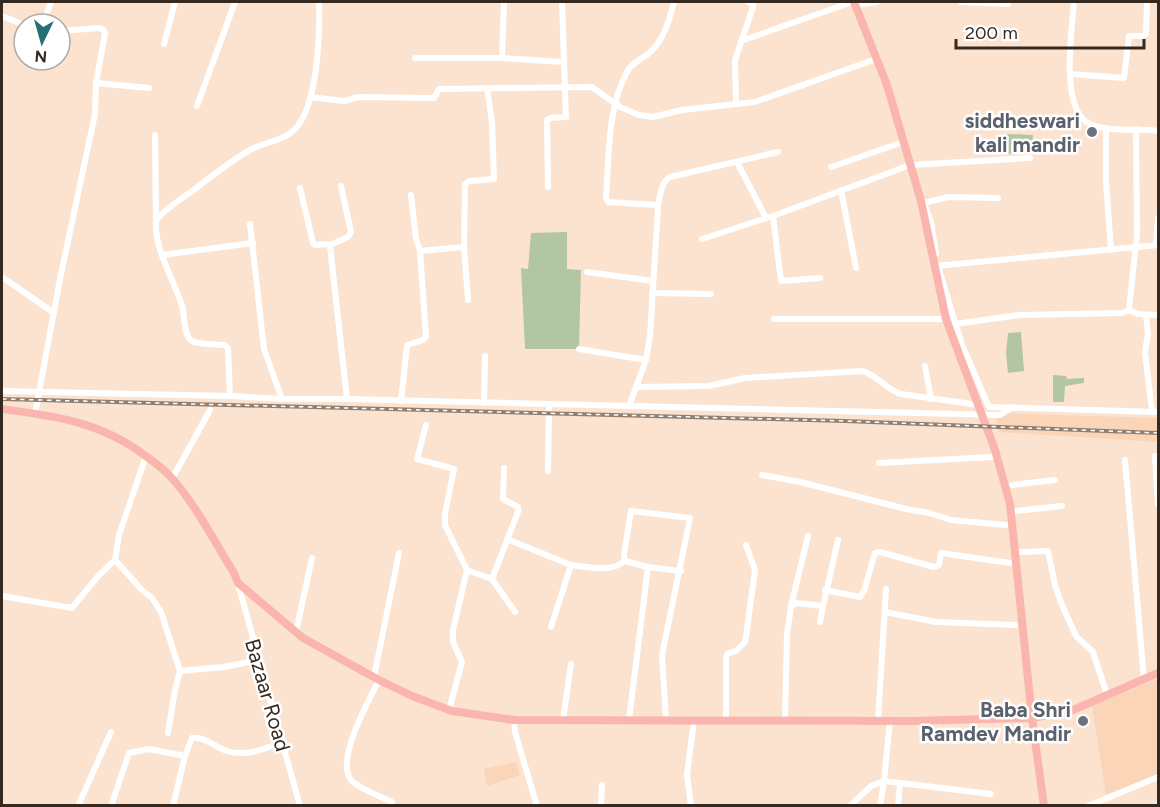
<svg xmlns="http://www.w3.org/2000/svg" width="1160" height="807" viewBox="0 0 1160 807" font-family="Figtree,sans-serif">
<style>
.built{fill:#fad5b8}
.green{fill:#b2c6a3}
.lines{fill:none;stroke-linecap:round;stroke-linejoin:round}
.minor{stroke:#fff;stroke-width:6}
.major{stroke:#fab6ae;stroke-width:8}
.rail-casing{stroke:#907f71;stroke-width:4}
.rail{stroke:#fff;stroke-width:1.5;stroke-dasharray:4.5;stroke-linecap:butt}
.worship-dot{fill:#6b7280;stroke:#fff;stroke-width:2}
.labels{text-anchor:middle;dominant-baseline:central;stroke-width:5;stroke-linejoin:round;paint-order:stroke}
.worship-label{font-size:21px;font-weight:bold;fill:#5b616d;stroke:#fff;text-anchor:end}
.street-label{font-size:21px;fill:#352a21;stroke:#fff}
</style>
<rect width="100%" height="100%" fill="#fbe3d0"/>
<g class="built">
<path d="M995 413 1158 418V442L999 432Z"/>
<path d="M1158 679V774L1106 795 1092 706Z"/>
<path d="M516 762 520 775 487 786 484 769Z"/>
</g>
<g class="green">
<path d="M1006 134 1033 135 1032 152 1006 154Z"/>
<path d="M567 232V269L581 270 579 349H525L521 268 528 269 531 233Z"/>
<path d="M1021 332 1024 371 1008 373 1006 353 1008 333Z"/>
<path d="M1053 375 1066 376 1067 379 1084 378V383L1065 386 1064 402H1053Z"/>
</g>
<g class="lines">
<g class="minor">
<path d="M319 2C320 34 318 107 294 130 283 141 265 142 252 149 233 159 216 173 199 186 185 197 166 207 156 221 154 250 174 279 182 306 185 315 183 336 192 341 200 345 216 344 225 345L228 348 230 396 282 399H347L1000 415 1013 407"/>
<path d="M961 2 1008 4"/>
<path d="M1074 2C1072 29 1059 110 1090 124 1111 133 1137 128 1158 131"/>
<path d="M855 5 877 2"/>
<path d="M2 16 24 25"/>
<path d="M43 24 51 2"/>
<path d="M741 41 852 2"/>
<path d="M164 44 175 2"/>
<path d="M415 58H502L564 62 562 2"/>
<path d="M502 58 504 2"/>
<path d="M1070 74 1124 78 1129 36H1143L1146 34 1147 2"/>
<path d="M96 83 149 88"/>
<path d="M310 97 344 101 359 97 434 98 439 89 592 87 620 107 639 115 653 117 682 110 755 102 876 59"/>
<path d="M736 104 735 60 753 7V4L748 2"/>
<path d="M197 106 235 2"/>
<path d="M1106 128V181L1111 250"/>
<path d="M155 135 156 221"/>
<path d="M737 162 766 218"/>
<path d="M831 167 903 142"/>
<path d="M548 187 547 120 550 118 566 117 564 62"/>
<path d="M300 188 313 243 315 245 328 244 330 246 347 399"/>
<path d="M841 190 856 268"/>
<path d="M924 203 931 222 936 254"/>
<path d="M924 203 948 197 998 198"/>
<path d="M658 206C660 196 661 182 670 177L778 152"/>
<path d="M773 216 781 281 820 278"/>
<path d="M250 224 264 349 282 399"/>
<path d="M702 239 773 216 910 165 1030 158"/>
<path d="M330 245 348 237 351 232 341 186"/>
<path d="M1156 245 1158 218"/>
<path d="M420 251 464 247"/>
<path d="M162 255 253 243"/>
<path d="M935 266 1158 245"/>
<path d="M939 270 962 345 989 407 1158 412"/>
<path d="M587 272 653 281"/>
<path d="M2 277 54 313"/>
<path d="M652 293 711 294"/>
<path d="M468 300 464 247 465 184 470 181 494 179 492 122 487 88"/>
<path d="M1129 310 1138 314 1158 315"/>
<path d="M1146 315 1148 334 1145 352 1152 411"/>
<path d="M774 319H946"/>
<path d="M955 324 1019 315 1122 313 1129 310 1137 234 1136 129"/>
<path d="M579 349 646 360"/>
<path d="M925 366 931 399"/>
<path d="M636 387 709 386 745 378 862 371C876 374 886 390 901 394L979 405"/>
<path d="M2 391 230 396"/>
<path d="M401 401 407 345 423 340 426 337 420 251 416 239 411 195"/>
<path d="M484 403 485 356"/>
<path d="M629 406 646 360 650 336 658 208 656 205 608 202 606 198C609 158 607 108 627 72 631 63 640 60 648 54 664 41 669 21 674 2"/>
<path d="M35 414 60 279 95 114 96 83 105 34 104 30 99 28 60 31"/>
<path d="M426 425 417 459 454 469 445 514V525L467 570 453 630V642L462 662 449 710"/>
<path d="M1155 456 1158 504"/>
<path d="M1125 460 1144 679"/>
<path d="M879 463 992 457"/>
<path d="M548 471 549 404"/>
<path d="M762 475 800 482 906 509 929 513 951 520 1006 525"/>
<path d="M172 479 210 410"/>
<path d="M1012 485 1055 480"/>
<path d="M1016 511 1062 506"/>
<path d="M507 539 571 565"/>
<path d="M1021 552 1048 551 1055 585 1062 605 1076 636 1093 652 1107 695"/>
<path d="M115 560 119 535 146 456"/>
<path d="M467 570 492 579 518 512V507L503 499 504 468"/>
<path d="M492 579 515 612"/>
<path d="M238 584 300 806"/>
<path d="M825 590 860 597 864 591 875 553 880 552 934 567 939 565 941 553 1010 563"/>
<path d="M2 596 72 608 99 575 115 560 142 590 152 598 161 612 180 671 175 690 168 733"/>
<path d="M791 606 808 536"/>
<path d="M885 612 936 622 1015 625"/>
<path d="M820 622 823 606"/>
<path d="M551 627 571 565C589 567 610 573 625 561"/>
<path d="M296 632 312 558"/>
<path d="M180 671 224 667 259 660"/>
<path d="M374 677 399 553"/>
<path d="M379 680C369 700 335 760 351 780 358 788 381 797 392 802"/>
<path d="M785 719 787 634 791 607 796 603 823 606 838 540"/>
<path d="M514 720 515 732 537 806"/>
<path d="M563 720 571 664"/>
<path d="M629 720 648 567"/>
<path d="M666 720 662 655 690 518 631 511 624 555 625 561 648 567 681 571"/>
<path d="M726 720V658L727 654 736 651 745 642 746 637 755 570 746 545"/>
<path d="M878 721 886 589"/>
<path d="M890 721 884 781 991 794"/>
<path d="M78 806 111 732"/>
<path d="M111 806 129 753 149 749 185 756"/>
<path d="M173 806 185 756 192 738C205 736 215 748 227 751 246 757 265 749 282 742"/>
<path d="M601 806 602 785"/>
<path d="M691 806 687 775 694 720"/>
<path d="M850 806 871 786 884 781 880 806"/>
<path d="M898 806 900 783"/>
<path d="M1088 806 1158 777"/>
</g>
<g class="major">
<path d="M854 2 887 85 921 201 946 319 995 450 1010 504 1032 718 1044 806"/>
<path d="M2 409C55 416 102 422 147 457 154 462 162 468 168 474 194 501 214 541 234 573L238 583 303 638 379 680 412 696 452 711 514 720 911 721 1032 718 1073 710 1158 673"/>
</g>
<g class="rail-casing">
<path id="rail" d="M2 399 845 421 1158 433"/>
</g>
<use href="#rail" class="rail"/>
</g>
<g class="worship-dot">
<circle cx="1092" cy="132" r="6"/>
<circle cx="1083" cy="721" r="6"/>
</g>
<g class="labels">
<g class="worship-label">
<text x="1080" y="120">siddheswari<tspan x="1080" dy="24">kali mandir</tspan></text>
<text x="1071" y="709">Baba Shri<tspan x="1071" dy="24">Ramdev Mandir</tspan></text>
</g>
<g class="street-label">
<text transform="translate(268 695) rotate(74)">Bazaar Road</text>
</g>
</g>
<rect width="1160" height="807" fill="none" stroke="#352a21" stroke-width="6"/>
<g transform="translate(42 42) rotate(185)"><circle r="28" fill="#ffffff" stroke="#aeaaa6" stroke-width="1.5"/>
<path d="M0-4.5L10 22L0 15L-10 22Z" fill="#257073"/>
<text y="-9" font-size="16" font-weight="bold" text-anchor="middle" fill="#352a21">N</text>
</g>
<path d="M956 39v9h188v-9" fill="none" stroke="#352a21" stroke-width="3"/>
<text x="965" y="39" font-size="18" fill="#352a21" stroke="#ffffff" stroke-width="4.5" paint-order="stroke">200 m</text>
</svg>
